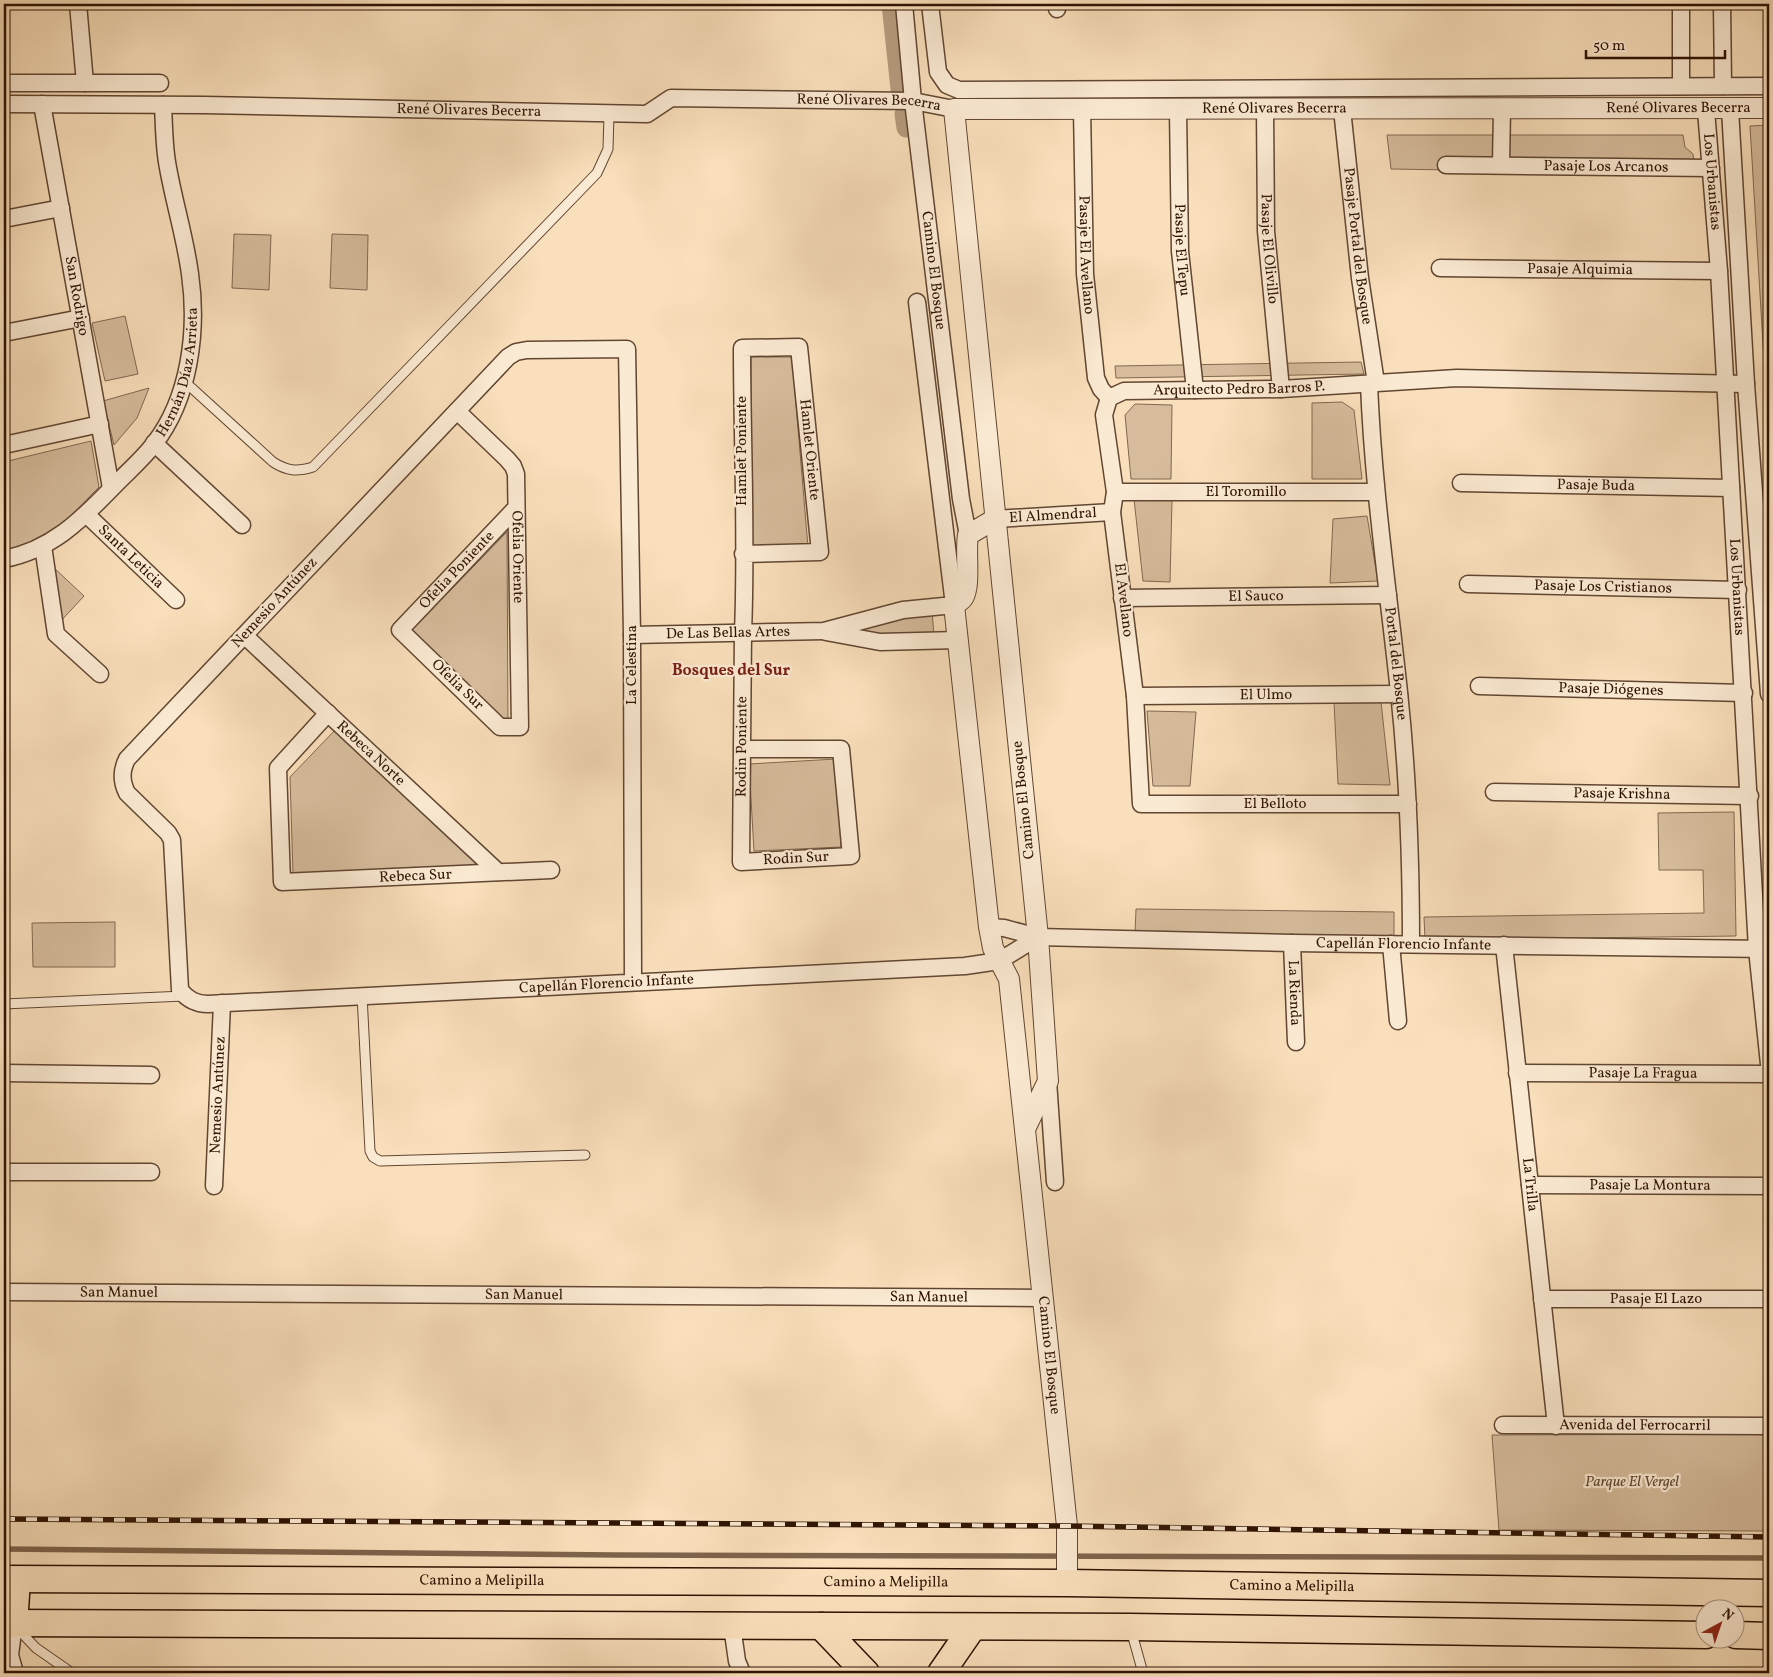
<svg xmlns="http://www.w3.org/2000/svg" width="1773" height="1677" viewBox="0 0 1773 1677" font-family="Vollkorn,serif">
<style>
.green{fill:#d6bc9c;stroke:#826850}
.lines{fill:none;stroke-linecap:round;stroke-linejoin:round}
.stream{stroke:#7e644c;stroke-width:5.5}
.canal{stroke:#b49a7c;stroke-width:19}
.service-casing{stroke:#614631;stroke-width:11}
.minor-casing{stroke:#614631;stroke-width:19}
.tertiary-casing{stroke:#614631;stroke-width:22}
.primary-casing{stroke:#2e1303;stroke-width:29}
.service{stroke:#fbead3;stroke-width:9}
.minor{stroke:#fbead3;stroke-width:16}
.tertiary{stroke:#fbead3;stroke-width:20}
.primary{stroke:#f9dfbb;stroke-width:26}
.rail-casing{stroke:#2e1303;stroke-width:5.5}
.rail{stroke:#fbead3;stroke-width:4;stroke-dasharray:11;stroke-linecap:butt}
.labels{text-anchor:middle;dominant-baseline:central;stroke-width:4.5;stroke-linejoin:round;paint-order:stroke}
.street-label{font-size:15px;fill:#2e1303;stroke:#fbead3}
.park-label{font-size:15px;font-style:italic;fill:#604631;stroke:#fbead3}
.neighbourhood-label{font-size:16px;font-weight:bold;fill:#7a1f14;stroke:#fbead3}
</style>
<rect width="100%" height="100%" fill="#f9dfbb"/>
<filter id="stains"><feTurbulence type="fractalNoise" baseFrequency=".004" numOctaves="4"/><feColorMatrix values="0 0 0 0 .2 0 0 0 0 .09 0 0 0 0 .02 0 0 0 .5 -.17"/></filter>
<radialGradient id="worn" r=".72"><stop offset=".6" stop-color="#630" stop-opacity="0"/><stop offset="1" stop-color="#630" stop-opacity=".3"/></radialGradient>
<g class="green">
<path d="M1769 125V445L1750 126Z"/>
<path d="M1387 135H1683L1685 147 1693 154 1695 174 1391 169Z"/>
<path d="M234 234 271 235 269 290 232 288Z"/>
<path d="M332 234 368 235 367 290 330 288Z"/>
<path d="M125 316 138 374 105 381 92 323Z"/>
<path d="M751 357H792L808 547H751Z"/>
<path d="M1361 362 1364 374 1116 378 1115 366Z"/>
<path d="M149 388 137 418 114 445 103 401Z"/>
<path d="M1342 402 1354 410 1362 479H1312V403Z"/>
<path d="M1135 404 1172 405 1171 479H1131L1125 415Z"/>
<path d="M91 441 99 487 63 524 27 546 4 551V462Z"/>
<path d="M1134 499 1172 500 1170 582 1143 581Z"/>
<path d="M1367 516 1378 581 1330 583 1333 519Z"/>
<path d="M507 532 508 725 410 632Z"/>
<path d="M52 566 84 596 59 623Z"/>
<path d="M932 611 934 636 849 633 888 618Z"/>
<path d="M1334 702H1381L1390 785 1338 784Z"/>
<path d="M1147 711 1196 712 1190 786H1153Z"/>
<path d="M336 729 480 865 293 874 290 777Z"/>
<path d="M836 759 841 847 754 851 749 764Z"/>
<path d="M1734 812 1736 936 1425 940 1424 917 1704 913 1703 870H1659L1658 813Z"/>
<path d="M1136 909 1394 912V938L1135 934Z"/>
<path d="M115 922V967H33L32 923Z"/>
<path d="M1769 1434V1531L1499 1530 1492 1435Z"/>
</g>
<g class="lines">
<path class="stream" d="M4 1549 617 1555 1769 1558"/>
<g class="canal">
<path d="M891 4 900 89"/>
<path d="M904 114 906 128"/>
</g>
<g class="service-casing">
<g id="service">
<path d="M184 381 273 462C287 471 297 472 313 467L597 173 608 149 609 114"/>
<path d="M362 995 370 1151 373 1157 380 1161 585 1155"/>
<path d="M4 1004 184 996"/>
<path d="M17 1628 36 1648 72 1673"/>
<path d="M1131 1630 1143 1673"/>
</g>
</g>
<g class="minor-casing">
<g id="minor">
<path d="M78 4 85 83"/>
<path id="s1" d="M904 4 913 101 961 499 968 535"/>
<path d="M930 4 938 72 947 85 959 90 1769 86"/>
<path d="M1056 4 1057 9"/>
<path d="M1681 4V86"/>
<path d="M1722 4 1723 86"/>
<path d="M4 83H160"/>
<path id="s2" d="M4 104 204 105 647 114 671 98 913 101 954 109"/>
<path id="s3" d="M42 104 111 488"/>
<path id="s4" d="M1082 109 1085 274 1096 378 1101 389 1109 398"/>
<path id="s5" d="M1178 109 1180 251 1195 390"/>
<path id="s6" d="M1265 109 1266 231 1281 389"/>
<path id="s7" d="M1342 109 1360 278 1376 383"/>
<path d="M1730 109 1746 384 1769 694"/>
<path id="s8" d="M1706 110 1719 271 1757 949 1769 1064"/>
<path id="s9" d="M1446 165 1711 168"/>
<path d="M1501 165 1502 109"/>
<path d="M4 219 61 208"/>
<path id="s10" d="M1440 268 1719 271"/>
<path d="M4 333 81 318"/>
<path id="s11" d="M1369 384C1373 487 1388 589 1399 692 1408 776 1411 860 1411 944"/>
<path id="s12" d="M457 411 507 459 513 466 516 474 520 727H500L400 630 515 509"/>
<path d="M154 443 242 525"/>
<path d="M4 445 100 424"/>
<path id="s13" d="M1461 483 1731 488"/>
<path id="s14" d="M1115 492H1376"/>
<path id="s15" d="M86 514 176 600"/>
<path id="s16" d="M995 519 1112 512"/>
<path d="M43 546 56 634 100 674"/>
<path id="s17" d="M4 559C51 550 80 521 112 488 126 473 142 460 154 444 190 398 198 330 190 274 185 236 173 199 167 162 164 144 164 124 163 105"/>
<path id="s18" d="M1468 584 1738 590"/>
<path id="s19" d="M1122 598 1388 595"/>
<path d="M826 632 880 642 958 640"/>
<path id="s20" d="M632 635 824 631 903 610 954 605 917 302"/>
<path id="s21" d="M245 636 498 872"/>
<path id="s22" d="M1479 686 1744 693"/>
<path id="s23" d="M1135 696 1399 694"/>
<path id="s24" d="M328 713 278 768 282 882 551 870"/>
<path id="s25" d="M742 749H841L851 856 741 862 743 632C747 538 742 442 742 348L799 347 820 552 743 554"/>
<path id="s26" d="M1494 792 1750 796"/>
<path id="s27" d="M1408 804H1141L1135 696 1112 512 1115 492 1104 415 1109 398 1124 391 1281 389 1457 378 1746 384"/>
<path id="s28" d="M989 927 1004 928 1038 937 1292 943 1769 949"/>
<path id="s29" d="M1292 943 1296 1042"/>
<path d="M1391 944 1398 1021"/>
<path id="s30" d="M1504 945 1556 1426"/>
<path id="s31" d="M633 981 632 635 627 349 527 350 516 352 508 357 127 759C121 771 121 781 127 793L168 833 172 840 180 990C188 1000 196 1004 208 1004 461 993 712 977 965 966L999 961 1038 937"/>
<path d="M4 1073 151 1075"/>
<path id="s32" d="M1517 1073 1769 1074"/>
<path d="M1048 1081 1055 1182"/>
<path d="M4 1172H151"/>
<path id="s33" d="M1530 1185 1769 1186"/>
<path id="s34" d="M214 1186 222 1003"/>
<path id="s35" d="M4 1292 1044 1298"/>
<path id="s36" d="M1542 1299H1769"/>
<path id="s37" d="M1503 1425 1769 1426"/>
<path d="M14 1624 10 1655 15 1673"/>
<path d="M732 1626 737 1661 742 1673"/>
</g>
</g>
<g class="tertiary-casing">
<g id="tertiary">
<path id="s38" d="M995 519 968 535C965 551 971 586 963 598 961 601 957 603 954 605L989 927 993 948 1009 979 1067 1526V1583"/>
<path id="s39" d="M1026 1127 1048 1081 1038 937 954 109 1769 108"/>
</g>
</g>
<g class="primary-casing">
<g id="primary">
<path id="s40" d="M4 1579 1067 1583 1769 1593"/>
<path d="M4 1623 1130 1627 1706 1635"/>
<path d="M14 1624 17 1580"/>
<path d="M821 1626 866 1673"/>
<path d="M1736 1635 1769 1636"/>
<path d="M941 1673 972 1628"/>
</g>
</g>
<use href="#service" class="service"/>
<use href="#minor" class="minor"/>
<use href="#tertiary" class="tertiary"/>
<use href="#primary" class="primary"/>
<g class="rail-casing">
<path id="rail" d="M4 1519 1067 1526 1769 1537"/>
</g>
<use href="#rail" class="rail"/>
</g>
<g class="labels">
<g class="street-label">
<text stroke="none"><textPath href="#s2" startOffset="870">René Olivares Becerra</textPath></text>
<text stroke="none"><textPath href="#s39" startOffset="1348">René Olivares Becerra</textPath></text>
<text stroke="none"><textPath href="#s39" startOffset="1752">René Olivares Becerra</textPath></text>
<text stroke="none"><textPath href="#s2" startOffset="465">René Olivares Becerra</textPath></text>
<text stroke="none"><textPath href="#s9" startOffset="160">Pasaje Los Arcanos</textPath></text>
<text stroke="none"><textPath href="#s8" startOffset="72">Los Urbanistas</textPath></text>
<text stroke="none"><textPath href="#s7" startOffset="138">Pasaje Portal del Bosque</textPath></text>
<text stroke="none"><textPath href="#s6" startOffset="140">Pasaje El Olivillo</textPath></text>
<text stroke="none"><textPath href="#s5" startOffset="141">Pasaje El Tepu</textPath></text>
<text stroke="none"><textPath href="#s4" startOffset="146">Pasaje El Avellano</textPath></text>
<text stroke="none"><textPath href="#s1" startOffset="268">Camino El Bosque</textPath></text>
<text stroke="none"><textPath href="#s10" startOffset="140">Pasaje Alquimia</textPath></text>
<text stroke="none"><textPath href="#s3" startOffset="195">San Rodrigo</textPath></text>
<text stroke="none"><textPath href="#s17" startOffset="270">Hernán Díaz Arrieta</textPath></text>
<text stroke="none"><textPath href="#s27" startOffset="808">Arquitecto Pedro Barros P.</textPath></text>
<text stroke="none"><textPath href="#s25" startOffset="991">Hamlet Oriente</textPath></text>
<text transform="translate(742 451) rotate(-90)">Hamlet Poniente</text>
<text stroke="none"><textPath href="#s13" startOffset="135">Pasaje Buda</textPath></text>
<text stroke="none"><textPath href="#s14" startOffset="131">El Toromillo</textPath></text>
<text stroke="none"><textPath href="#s16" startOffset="58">El Almendral</textPath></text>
<text stroke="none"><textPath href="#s15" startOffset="62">Santa Leticia</textPath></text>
<text stroke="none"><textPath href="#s12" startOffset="170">Ofelia Oriente</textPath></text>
<text stroke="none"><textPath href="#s12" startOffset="582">Ofelia Poniente</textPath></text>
<text stroke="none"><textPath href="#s18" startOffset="135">Pasaje Los Cristianos</textPath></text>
<text stroke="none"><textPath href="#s8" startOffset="478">Los Urbanistas</textPath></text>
<text stroke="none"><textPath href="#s19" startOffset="134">El Sauco</textPath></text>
<text transform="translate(1123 600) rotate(83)">El Avellano</text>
<text transform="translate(275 603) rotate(-47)">Nemesio Antúnez</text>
<text stroke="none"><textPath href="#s20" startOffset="96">De Las Bellas Artes</textPath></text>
<text stroke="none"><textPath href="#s11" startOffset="281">Portal del Bosque</textPath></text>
<text transform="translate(632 665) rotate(-90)">La Celestina</text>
<text transform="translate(457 685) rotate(44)">Ofelia Sur</text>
<text stroke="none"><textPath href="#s22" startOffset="132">Pasaje Diógenes</textPath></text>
<text stroke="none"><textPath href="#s23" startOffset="131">El Ulmo</textPath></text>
<text stroke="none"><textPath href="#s25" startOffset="432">Rodin Poniente</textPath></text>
<text stroke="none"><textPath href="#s21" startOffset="172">Rebeca Norte</textPath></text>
<text stroke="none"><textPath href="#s26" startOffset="128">Pasaje Krishna</textPath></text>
<text transform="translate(1024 800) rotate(-96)">Camino El Bosque</text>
<text x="1275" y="804">El Belloto</text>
<text transform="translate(796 859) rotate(-3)">Rodin Sur</text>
<text stroke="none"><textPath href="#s24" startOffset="322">Rebeca Sur</textPath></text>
<text stroke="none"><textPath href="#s28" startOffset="416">Capellán Florencio Infante</textPath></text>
<text stroke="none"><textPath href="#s31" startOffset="1989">Capellán Florencio Infante</textPath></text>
<text stroke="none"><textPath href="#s29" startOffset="50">La Rienda</textPath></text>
<text stroke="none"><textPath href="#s32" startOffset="126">Pasaje La Fragua</textPath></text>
<text stroke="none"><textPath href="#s34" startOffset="91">Nemesio Antúnez</textPath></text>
<text stroke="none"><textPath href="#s30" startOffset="241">La Trilla</textPath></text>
<text stroke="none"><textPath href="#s33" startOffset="120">Pasaje La Montura</textPath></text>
<text stroke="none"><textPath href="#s35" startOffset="115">San Manuel</textPath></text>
<text stroke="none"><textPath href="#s35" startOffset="520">San Manuel</textPath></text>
<text stroke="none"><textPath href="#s35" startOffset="925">San Manuel</textPath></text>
<text stroke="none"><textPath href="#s36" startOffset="114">Pasaje El Lazo</textPath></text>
<text stroke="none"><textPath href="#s38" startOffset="865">Camino El Bosque</textPath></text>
<text stroke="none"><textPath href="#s37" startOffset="132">Avenida del Ferrocarril</textPath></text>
<text stroke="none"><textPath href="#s40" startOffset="478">Camino a Melipilla</textPath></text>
<text stroke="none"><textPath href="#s40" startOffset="882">Camino a Melipilla</textPath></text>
<text stroke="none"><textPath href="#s40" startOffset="1288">Camino a Melipilla</textPath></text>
</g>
<g class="park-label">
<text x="1632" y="1482">Parque El Vergel</text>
</g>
<g class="neighbourhood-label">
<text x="731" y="671">Bosques del Sur</text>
</g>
</g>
<rect width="1773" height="1677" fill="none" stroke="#f9dfbb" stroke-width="20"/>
<rect x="5" y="5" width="1763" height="1667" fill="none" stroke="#2e1303" stroke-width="2.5"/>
<rect x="10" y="10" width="1753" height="1657" fill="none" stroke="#2e1303"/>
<g transform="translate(1720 1624) rotate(40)"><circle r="24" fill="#fbead3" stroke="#a99480"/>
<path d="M0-4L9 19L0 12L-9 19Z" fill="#8f2418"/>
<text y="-8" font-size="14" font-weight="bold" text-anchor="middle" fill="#2e1303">N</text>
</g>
<path d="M1586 50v8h139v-8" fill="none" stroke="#2e1303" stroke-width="2.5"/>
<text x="1593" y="50" font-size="15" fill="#2e1303" stroke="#fbead3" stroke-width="4" paint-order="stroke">50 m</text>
<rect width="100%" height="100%" filter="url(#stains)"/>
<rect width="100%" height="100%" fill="url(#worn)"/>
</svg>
